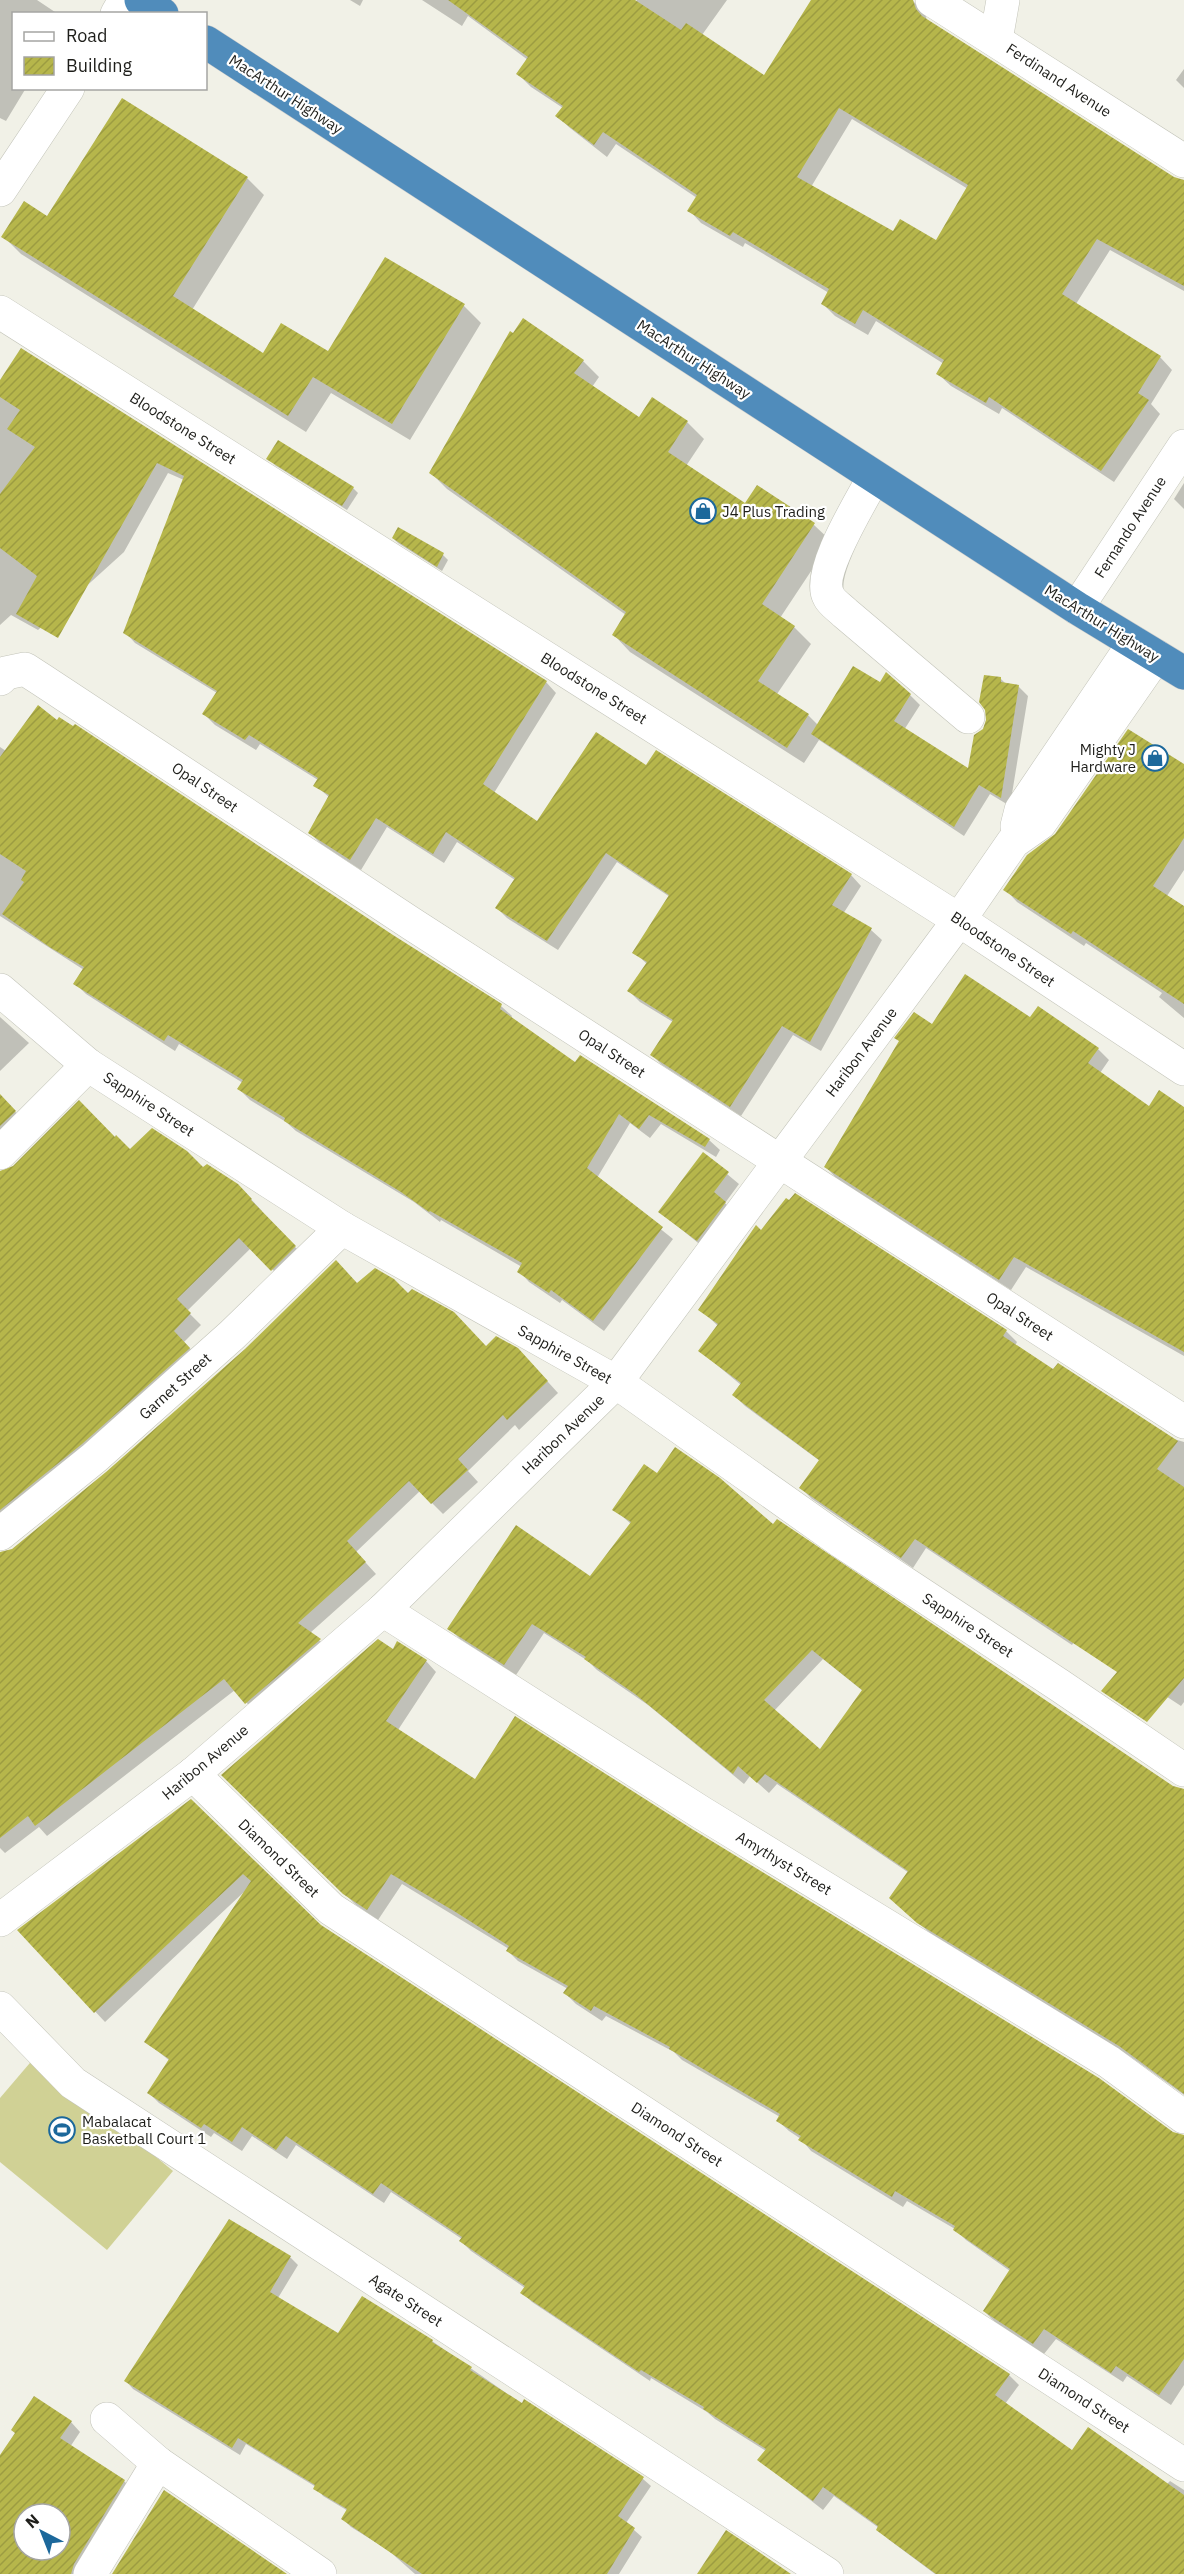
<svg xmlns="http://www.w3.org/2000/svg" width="1184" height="2574" viewBox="0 0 1184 2574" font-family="'IBM Plex Sans',sans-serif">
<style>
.garden{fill:#d0d195}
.shadow{fill:#0003;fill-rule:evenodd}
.building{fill:url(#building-hatch);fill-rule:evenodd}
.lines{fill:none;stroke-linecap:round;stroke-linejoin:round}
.minor-casing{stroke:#c3c4b9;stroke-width:34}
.highway-casing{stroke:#cececd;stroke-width:34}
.minor{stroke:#fff;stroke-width:33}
.highway{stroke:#508cbb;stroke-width:33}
.labels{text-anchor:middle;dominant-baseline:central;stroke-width:4.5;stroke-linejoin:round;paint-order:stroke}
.street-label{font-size:15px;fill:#1e1e1a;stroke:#fff}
.poi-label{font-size:15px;fill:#1e1e1a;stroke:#fff;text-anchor:start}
</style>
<defs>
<pattern id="building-hatch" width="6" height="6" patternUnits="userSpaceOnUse" patternTransform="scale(1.5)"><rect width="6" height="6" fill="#b6b64b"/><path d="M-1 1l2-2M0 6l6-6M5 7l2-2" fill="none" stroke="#9c9c41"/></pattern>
</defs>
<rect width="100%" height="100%" fill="#f1f1e7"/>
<path class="garden" d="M35 2057 173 2171 107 2250 0 2162V2098Z"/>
<g class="shadow">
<path d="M0 0H37L58 14H14V88H26L6 121 0 118Z"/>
<path d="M350 0H363L360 6Z"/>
<path d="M422 0H627L634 5 637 0H727L702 35 765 77 813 0H912L925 13 927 21 1173 178 1184 180V291L1110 250 1076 304 1160 357 1172 370 1151 404 1160 414 1114 482 1002 408 999 414 951 386 938 374 944 364 876 321 868 335 835 316 823 304 829 293 745 243 743 247 701 223 689 210 697 198 616 144 607 157 570 128 557 116 563 108 531 87 518 74 528 60 468 16 462 26ZM852 119 968 189 937 242 894 234 811 187Z"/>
<path d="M1184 69V88L1176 80Z"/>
<path d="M247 178 264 195 192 310 264 355 328 353 386 259 464 306 481 323 410 440 331 393 306 432 21 254 3 236 48 218Z"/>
<path d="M21 350 546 682 556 693 494 793 537 823 647 767 851 875 861 886 843 914 871 930 882 940 821 1051 793 1035 741 1116 662 1065 652 1055 673 1022 640 1002 629 991 647 964 634 952 670 897 617 862 558 950 507 918 497 908 515 880 457 842 444 863 387 827 361 870 321 844 310 833 330 798 315 785 318 780 260 744 256 750 215 725 204 714 217 693 135 643 125 632 184 480 168 473 124 552 38 630 11 615 0 625V383Z"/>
<path d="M583 361 599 377 592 387 639 419 652 399 687 422 704 439 686 466 745 505 757 487 814 525 831 541 780 618 794 627 811 644 777 694 808 715 818 725 880 684 910 695 920 705 904 730 970 770 1000 678 1007 685 1018 686 1028 696 1010 806 990 794 964 836 819 740 804 763 630 652 614 635 626 615 447 489 431 473Z"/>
<path d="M273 464 353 488 358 493 347 510Z"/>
<path d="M1184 483V509L1174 499Z"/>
<path d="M398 529 443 555 448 560 442 571 398 543 393 538Z"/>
<path d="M58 722 501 1006 512 1016 511 1018 575 1064 709 1140 720 1150 716 1157 661 1124 650 1138 630 1123 597 1178 673 1239 604 1331 562 1300 560 1303 529 1282 519 1271 522 1267 441 1220 440 1222 414 1202 296 1131 286 1122 250 1100 239 1089 243 1083 179 1044 175 1051 86 994 75 983 84 970 0 916V747L6 751Z"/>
<path d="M1184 766V870L1167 896 1184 908V1018L1159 997 1162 993 1086 943 1084 946 1017 902 1005 889Z"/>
<path d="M0 1017 29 1043 0 1071Z"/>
<path d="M1031 1019 1098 1049 1109 1060 1100 1073 1149 1108 1184 1109V1356L1026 1267 1011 1290 836 1178 826 1167 933 1026Z"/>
<path d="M0 1096 26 1123 0 1148Z"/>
<path d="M115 1139 130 1151 203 1169 249 1197 262 1211 260 1212 306 1258 283 1280 251 1248 187 1311 201 1325 184 1342 200 1359 0 1530V1173Z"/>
<path d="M703 1154 739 1184 725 1203 736 1214 708 1251 660 1212Z"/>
<path d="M795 1195 1006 1331 1017 1342 1015 1346 1053 1371 1174 1439 1184 1442V1702L1181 1706 1077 1638 1072 1645 926 1548 913 1568 812 1499 801 1488 820 1461 745 1406 734 1395 741 1385 700 1351 718 1326 700 1309 762 1232Z"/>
<path d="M358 1285 408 1295 486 1347 529 1361 558 1393 519 1430 515 1425 468 1471 478 1482 443 1514 420 1491 356 1552 376 1574 310 1633 331 1650 257 1714 235 1690 47 1836 39 1827 5 1853 0 1848V1554L13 1550Z"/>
<path d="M658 1475 774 1527 1173 1787 1184 1790V2095L1131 2057 930 1933 902 1909 909 1873 777 1784 769 1793 750 1776 744 1784 648 1705 597 1670 588 1661 544 1633 516 1675 460 1639 449 1628 591 1578 631 1524 614 1509ZM823 1659 863 1691 820 1751 774 1711Z"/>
<path d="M393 1651 426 1661 436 1672 398 1730 475 1781 1172 2133 1184 2137V2385L1171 2405 1127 2376 1123 2382 1056 2339 1044 2354 995 2322 984 2311 1010 2271 966 2240 955 2229 907 2201 903 2207 811 2151 801 2139 789 2131 778 2121 780 2117 682 2060 674 2052 606 2016 602 2021 576 2004 565 1993 568 1989 518 1961 508 1951 509 1949 402 1884 378 1920 356 1905 223 1775Z"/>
<path d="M191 1801 320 1926 1009 2375 1019 2385 1005 2404 1072 2452 1167 2484 1170 2481 1184 2490V2574H935L888 2539 879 2528 834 2496 823 2510 759 2460 766 2451 715 2419 707 2412 651 2378 650 2381 532 2302 522 2292 525 2288 471 2251 461 2241 462 2239 391 2192 384 2203 296 2145 287 2159 252 2136 242 2151 214 2133 211 2137 159 2103 149 2093 170 2061 146 2042 244 1892 105 2022 20 1931Z"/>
<path d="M229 2221 291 2258 298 2265 278 2298 339 2335 363 2298 432 2341 523 2405 525 2401 643 2479 651 2486 626 2523 642 2537 619 2574H415L388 2550 351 2527 343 2519 348 2511 323 2496 316 2487 246 2444 240 2455 133 2389 126 2381Z"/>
<path d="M71 2422 80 2432 70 2447 124 2481 134 2491 84 2574H0V2500ZM24 2514H60V2550H24Z"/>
</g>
<g class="building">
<path d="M448 0H635L681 30 686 23 764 75 811 0H913L916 9 922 16 1174 177 1184 180V286L1097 239 1062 294 1161 356 1138 393 1149 400 1101 471 989 397 986 403 936 374 944 360 863 310 855 324 821 304 829 289 733 232 730 236 687 211 697 195 603 132 594 145 555 116 563 106 516 74 528 57ZM839 108 968 185 936 240 900 219 893 231 797 177Z"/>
<path d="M122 98 248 177 173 296 263 353 281 323 328 351 385 257 465 304 392 424 313 377 288 416 1 237 24 201 47 216Z"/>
<path d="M523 318 584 360 574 373 639 417 652 397 688 421 668 452 745 503 757 485 815 523 762 604 795 626 758 681 809 714 787 748 612 635 626 612 429 473 510 331 513 333Z"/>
<path d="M21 348 547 681 483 784 537 821 596 732 646 765 656 750 852 874 832 905 872 928 810 1042 782 1026 730 1107 650 1055 673 1020 627 991 647 962 632 953 669 895 606 853 547 941 495 908 515 878 446 832 433 854 376 818 350 860 308 833 329 795 313 786 318 778 249 735 245 740 202 714 217 691 123 633 184 476 157 463 58 638 16 614 37 576 0 548V494L35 447 7 429 20 410 0 397V380Z"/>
<path d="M278 440 354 487 342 506 266 459Z"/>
<path d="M398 527 444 553 437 567 392 538Z"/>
<path d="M853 666 880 682 886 672 911 694 894 721 968 768 974 735 983 729 986 720 985 710 979 702 984 675 1001 677V682L1019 685 1001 798 979 785 954 827 811 734Z"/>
<path d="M38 705 57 720 59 717 73 726 75 724 393 935 502 1004 500 1009 575 1062 580 1055 710 1139 705 1147 649 1115 639 1129 619 1114 587 1168 663 1227 593 1321 551 1290 549 1293 517 1272 522 1263 430 1211 429 1212 401 1192 284 1121 285 1118 237 1089 243 1080 168 1035 164 1041 73 984 84 967 51 948 2 914 24 882 21 880 26 871 0 854V757Z"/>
<path d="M1128 729 1184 764V838L1153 886 1184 906V1004L1073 931 1071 934 1003 890 1027 855 1055 834Z"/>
<path d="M965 974 1030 1017 1038 1006 1099 1048 1088 1063 1149 1106 1159 1090 1184 1107V1352L1014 1257 999 1280 824 1167 899 1041 894 1038 914 1012 932 1024Z"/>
<path d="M0 1094 16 1111 0 1126Z"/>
<path d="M79 1100 115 1137 116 1135 130 1149 152 1128 187 1151 203 1167 207 1164 238 1184 252 1199 251 1200 296 1246 271 1271 239 1238 177 1299 191 1313 174 1331 190 1348 82 1444 0 1510V1171L13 1166Z"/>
<path d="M703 1152 729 1172 714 1192 726 1202 697 1241 658 1212Z"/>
<path d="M795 1193 1007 1330 1003 1336 1053 1369 1058 1363 1178 1441 1157 1469 1184 1487V1678L1147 1722 1101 1691 1117 1672 915 1539 901 1558 799 1488 819 1460 732 1395 741 1383 698 1351 718 1324 698 1310 756 1225 761 1230 786 1198 789 1200Z"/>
<path d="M336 1260 357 1283 375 1268 394 1279 408 1293 412 1289 454 1312 486 1346 496 1336 518 1348 548 1381 507 1420 503 1415 458 1459 468 1470 431 1504 409 1481 347 1541 366 1562 298 1623 321 1639 245 1704 224 1679 35 1826 28 1816 0 1838V1552L12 1549 106 1472 245 1349Z"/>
<path d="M675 1447 720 1478 773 1524 777 1519 1173 1786 1184 1789V2094L1119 2046 917 1923 889 1898 908 1871 765 1774 757 1783 738 1766 733 1774 635 1694 584 1659 586 1657 532 1624 504 1665 447 1629 516 1525 590 1576 631 1522 612 1510 644 1464 657 1473ZM812 1650 862 1690 820 1749 764 1700Z"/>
<path d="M378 1639 393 1649 397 1641 427 1660 386 1721 475 1779 515 1716 692 1829 1099 2078 1173 2132 1184 2135V2359L1159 2395 1116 2366 1111 2373 1044 2329 1033 2344 983 2311 1010 2269 953 2230 955 2226 895 2191 892 2197 798 2140 801 2136 776 2121 780 2114 669 2049 670 2047 594 2006 591 2011 563 1993 568 1986 506 1951 509 1946 454 1911 391 1874 367 1910 343 1894 221 1775Z"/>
<path d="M191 1799 321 1925 1010 2374 995 2395 1072 2450 1088 2427 1184 2495V2574H936L876 2530 878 2526 823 2487 813 2501 757 2460 766 2449 703 2409 704 2407 641 2370 639 2372 520 2293 525 2286 459 2241 462 2237 381 2183 373 2194 286 2136 276 2150 242 2127 232 2142 204 2124 201 2128 147 2093 169 2059 144 2042 251 1881 243 1874 94 2013 17 1930Z"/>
<path d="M229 2219 291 2256 270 2292 338 2333 362 2296 433 2340 432 2342 472 2367 470 2370 522 2403 524 2399 644 2477 618 2516 635 2528 607 2574H422L341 2519 347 2509 313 2489 315 2485 238 2438 232 2448 124 2381Z"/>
<path d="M34 2396 72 2421 60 2438 125 2480 74 2564 71 2574H0V2455L15 2433 11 2430ZM24 2514H60V2550H24Z"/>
<path d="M164 2490 287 2574H112Z"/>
<path d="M726 2530 753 2548 791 2574H697Z"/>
</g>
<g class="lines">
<g class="minor-casing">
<g id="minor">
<path d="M932 0 1184 161"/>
<path d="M117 14 125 0"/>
<path d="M996 40 1003 0"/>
<path d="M0 190 68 88"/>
<path d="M0 312 959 920 1184 1069"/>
<path d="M874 477C862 500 815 574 829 597 832 603 840 608 845 613L968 717"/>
<path d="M1077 608 1184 446"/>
<path d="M0 679 6 673 25 669 42 680 412 924 1184 1422"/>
<path d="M1017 826 1021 810 1134 643"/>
<path d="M0 990 88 1065 342 1228 616 1382 842 1542 1059 1685 1184 1770"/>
<path d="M0 1153 88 1065"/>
<path d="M0 1534 94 1458 232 1335 342 1228"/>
<path d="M383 1610 702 1813 1109 2062 1184 2117"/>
<path d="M193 1774 331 1909 1184 2465"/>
<path d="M0 1920 193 1774 383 1610 616 1382 959 920 1013 842 1040 823 1156 656"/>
<path d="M0 2008 73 2083 827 2574"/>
<path d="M107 2419 158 2463 320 2574"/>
<path d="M90 2574 158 2463"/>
</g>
</g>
<g class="highway-casing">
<g id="highway">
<path d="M141 0 162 14"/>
<path d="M206 42 1077 608 1184 673"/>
</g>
</g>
<use href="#minor" class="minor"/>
<use href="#highway" class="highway"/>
</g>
<defs>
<g id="shop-ring" transform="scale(1.35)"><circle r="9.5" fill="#fff" stroke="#1c689b" stroke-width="1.5"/><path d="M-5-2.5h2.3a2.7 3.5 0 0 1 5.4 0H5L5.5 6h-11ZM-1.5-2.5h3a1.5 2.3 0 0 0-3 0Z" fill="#1c689b"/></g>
<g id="stadium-ring" transform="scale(1.35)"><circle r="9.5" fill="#fff" stroke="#1c689b" stroke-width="1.5"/><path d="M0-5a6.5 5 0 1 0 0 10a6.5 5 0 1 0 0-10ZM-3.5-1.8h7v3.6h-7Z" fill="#1c689b"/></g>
</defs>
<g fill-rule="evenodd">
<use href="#shop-ring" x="703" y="511"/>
<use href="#shop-ring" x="1155" y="758"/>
<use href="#stadium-ring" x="62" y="2130"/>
</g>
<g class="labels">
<g class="street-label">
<text transform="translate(1059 80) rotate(33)">Ferdinand Avenue</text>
<text transform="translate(286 94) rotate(33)">MacArthur Highway</text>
<text transform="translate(694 359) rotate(33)">MacArthur Highway</text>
<text transform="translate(183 428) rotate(32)">Bloodstone Street</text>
<text transform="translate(1130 527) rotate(-57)">Fernando Avenue</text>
<text transform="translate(1102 623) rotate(32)">MacArthur Highway</text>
<text transform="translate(594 688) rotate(32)">Bloodstone Street</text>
<text transform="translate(205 787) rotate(34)">Opal Street</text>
<text transform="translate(1003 949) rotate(34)">Bloodstone Street</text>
<text transform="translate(861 1052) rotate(-53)">Haribon Avenue</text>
<text transform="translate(612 1053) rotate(33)">Opal Street</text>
<text transform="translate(149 1104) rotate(33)">Sapphire Street</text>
<text transform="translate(1020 1316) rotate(33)">Opal Street</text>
<text transform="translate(565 1354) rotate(29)">Sapphire Street</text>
<text transform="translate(175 1386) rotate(-42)">Garnet Street</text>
<text transform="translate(563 1434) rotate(-44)">Haribon Avenue</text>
<text transform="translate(968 1625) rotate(33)">Sapphire Street</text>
<text transform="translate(205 1762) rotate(-40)">Haribon Avenue</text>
<text transform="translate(279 1858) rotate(44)">Diamond Street</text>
<text transform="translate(784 1863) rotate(31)">Amythyst Street</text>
<text transform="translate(677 2134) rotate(33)">Diamond Street</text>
<text transform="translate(406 2300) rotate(33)">Agate Street</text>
<text transform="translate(1084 2400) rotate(33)">Diamond Street</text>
</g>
<g class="poi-label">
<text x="722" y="511">J4 Plus Trading</text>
<text x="1136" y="749" text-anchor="end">Mighty J<tspan x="1136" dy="17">Hardware</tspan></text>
<text x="82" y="2121">Mabalacat<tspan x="82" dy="17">Basketball Court 1</tspan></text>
</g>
</g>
<rect x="12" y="12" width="195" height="78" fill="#ffffff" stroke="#a5a5a3" stroke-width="1.5"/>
<rect x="24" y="32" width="30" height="9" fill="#ffffff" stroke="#a5a5a3" stroke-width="1.5"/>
<text x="66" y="42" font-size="18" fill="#1e1e1a">Road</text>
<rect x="24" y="57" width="30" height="18" fill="url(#building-hatch)" stroke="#a5a5a3" stroke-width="1.5"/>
<text x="66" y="72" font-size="18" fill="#1e1e1a">Building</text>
<g transform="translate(42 2532) rotate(318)"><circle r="28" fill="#ffffff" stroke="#a5a5a3" stroke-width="1.5"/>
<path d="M0-4.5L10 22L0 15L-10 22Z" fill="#1c689b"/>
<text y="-9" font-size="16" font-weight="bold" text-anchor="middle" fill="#1e1e1a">N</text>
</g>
</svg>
